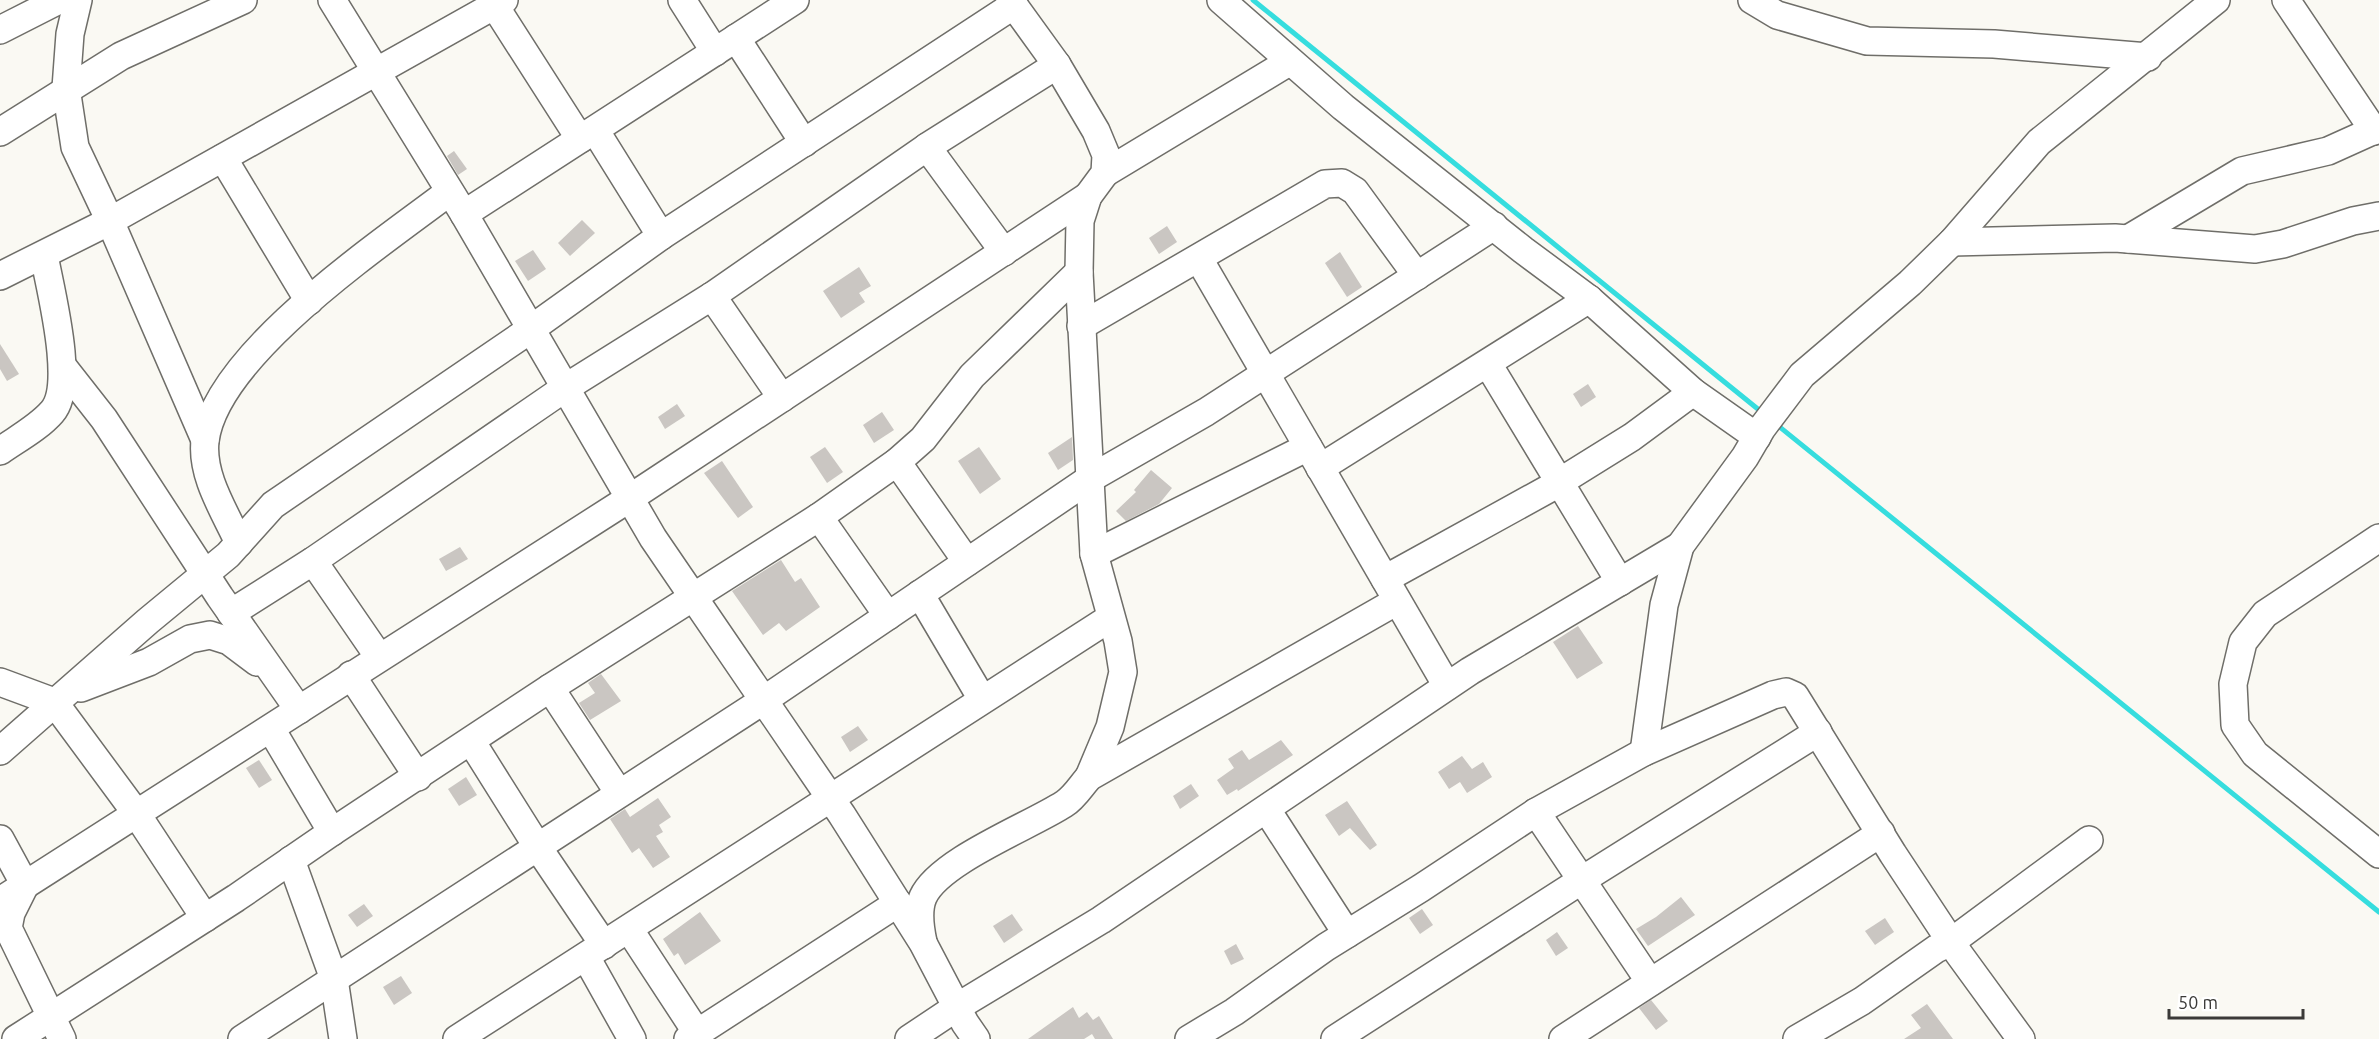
<svg xmlns="http://www.w3.org/2000/svg" width="2379" height="1039" viewBox="0 0 2379 1039" font-family="Ubuntu,sans-serif">
<style>
.lines{fill:none;stroke-linecap:round;stroke-linejoin:round}
.stream{stroke:#36ddde;stroke-width:5}
.building{fill:#cac6c2}
.minor-casing{stroke:#6f6e69;stroke-width:30}
.minor{stroke:#fff;stroke-width:27}
</style>
<rect width="100%" height="100%" fill="#faf9f3"/>
<g class="lines">
<g class="stream">
<path d="M1253 0 1764 414"/>
<path d="M1776 424 2379 912"/>
</g>
</g>
<g class="building">
<path d="M454 151 467 169 458 175 447 156Z"/>
<path d="M582 220 595 233 570 256 558 243Z"/>
<path d="M1167 226 1177 242 1159 254 1149 238Z"/>
<path d="M533 250 546 269 528 281 515 261Z"/>
<path d="M1340 252 1362 287 1347 297 1325 263Z"/>
<path d="M859 267 871 286 859 293 865 302 841 318 823 291Z"/>
<path d="M0 344 19 374 7 381 0 369Z"/>
<path d="M1588 384 1596 397 1581 407 1573 394Z"/>
<path d="M677 404 685 416 665 429 658 417Z"/>
<path d="M882 412 894 430 874 443 863 425Z"/>
<path d="M1072 437 1073 460 1058 470 1048 453Z"/>
<path d="M825 447 843 472 827 483 810 457Z"/>
<path d="M979 447 1001 479 980 494 958 461Z"/>
<path d="M722 461 753 507 738 518 704 473Z"/>
<path d="M1151 470 1172 488 1159 504 1126 521 1116 511 1136 492 1134 490Z"/>
<path d="M460 547 468 559 446 571 439 559Z"/>
<path d="M781 560 795 582 801 578 820 607 786 631 779 623 763 635 732 591Z"/>
<path d="M1578 626 1603 663 1577 679 1553 642Z"/>
<path d="M601 674 621 701 590 720 579 703 595 693 588 683Z"/>
<path d="M858 726 868 740 850 752 841 737Z"/>
<path d="M1281 740 1293 755 1238 791 1237 789 1227 795 1217 780 1234 768 1228 759 1242 750 1249 760Z"/>
<path d="M1462 756 1472 769 1483 762 1492 777 1467 793 1460 782 1449 789 1438 772Z"/>
<path d="M259 760 272 780 259 788 246 768Z"/>
<path d="M466 777 477 795 459 806 448 789Z"/>
<path d="M1191 784 1199 796 1180 809 1173 796Z"/>
<path d="M658 798 671 817 659 825 663 832 656 836 670 857 653 868 639 848 632 853 610 819 625 809 630 817Z"/>
<path d="M1347 801 1377 845 1370 850 1350 828 1339 836 1325 815Z"/>
<path d="M1681 897 1695 915 1648 946 1636 929 1656 917Z"/>
<path d="M364 904 373 916 357 927 348 915Z"/>
<path d="M1422 909 1433 925 1420 934 1409 918Z"/>
<path d="M700 912 721 941 685 965 678 953 674 956 663 939Z"/>
<path d="M1012 914 1023 930 1004 943 993 926Z"/>
<path d="M1885 918 1894 932 1875 945 1865 931Z"/>
<path d="M1557 932 1568 948 1556 956 1546 940Z"/>
<path d="M1236 944 1244 959 1231 965 1224 951Z"/>
<path d="M401 976 412 993 394 1005 383 987Z"/>
<path d="M1651 1000 1668 1021 1656 1030 1639 1008Z"/>
<path d="M1927 1004 1953 1039H1904L1921 1028 1911 1015Z"/>
<path d="M1073 1007 1079 1018 1087 1012 1093 1020 1099 1016 1113 1039H1095L1092 1034 1084 1039H1028Z"/>
</g>
<g class="lines">
<g class="minor-casing">
<g id="minor">
<path d="M78 0 70 34 66 88 75 147 110 221 205 440"/>
<path d="M332 0 464 214 653 538 842 815 923 943 965 1023 976 1039"/>
<path d="M491 0 580 139"/>
<path d="M682 0 715 52"/>
<path d="M1010 0 1057 65 1096 131 1106 155 1105 173 1088 196 1080 221 1079 272 1094 554 1118 641 1123 672 1110 727 1089 777"/>
<path d="M1221 0 1343 107 1523 250 1589 299 1693 392 1757 437"/>
<path d="M1752 0 1777 15 1867 41 1994 44 2148 57"/>
<path d="M2286 0 2374 131"/>
<path d="M0 30 59 0"/>
<path d="M736 38 804 143"/>
<path d="M595 130 661 236"/>
<path d="M0 132 121 56 243 0"/>
<path d="M927 147 1004 252"/>
<path d="M223 158 309 301"/>
<path d="M1105 173 1289 62"/>
<path d="M464 214 795 0"/>
<path d="M2128 239 2242 171 2328 151 2379 128"/>
<path d="M1952 242 2115 238 2255 249 2283 244 2353 221 2379 216"/>
<path d="M1199 259 1447 686"/>
<path d="M0 276 110 221 504 0"/>
<path d="M712 296 782 398"/>
<path d="M1081 326 1325 184 1342 183 1355 191 1417 276"/>
<path d="M1488 364 1620 582"/>
<path d="M64 368 104 419 220 597 299 710"/>
<path d="M0 451C17 439 38 428 52 412 76 386 50 289 44 255"/>
<path d="M897 462 967 562"/>
<path d="M1320 468 1589 299"/>
<path d="M819 517 888 616"/>
<path d="M2379 538 2265 614 2243 642 2233 684 2235 725 2255 754 2379 854"/>
<path d="M239 543C225 512 201 476 205 441 216 354 382 243 449 192"/>
<path d="M1094 554 1308 447"/>
<path d="M313 561 379 657"/>
<path d="M1385 579 1550 488 1632 437 1693 392"/>
<path d="M920 594 982 699"/>
<path d="M231 613 313 561 565 388 712 296 927 147 1057 65"/>
<path d="M351 675 418 777"/>
<path d="M0 682 54 702 136 813 205 918"/>
<path d="M81 688 149 662 190 639 210 635 229 641 257 662"/>
<path d="M550 688 619 793"/>
<path d="M271 729 332 832"/>
<path d="M471 741 537 846 604 945"/>
<path d="M0 751 148 621 228 555 273 505 531 329 661 236 1014 5"/>
<path d="M1644 752 1664 605 1680 546 1745 457 1762 428 1802 375 1910 283 1952 242 2039 142 2216 0"/>
<path d="M1267 810 1347 934"/>
<path d="M1536 812 1650 982"/>
<path d="M0 839 25 885 11 913 8 928 62 1039"/>
<path d="M291 860 334 979 343 1039"/>
<path d="M0 901 630 498 1088 196"/>
<path d="M629 929 697 1033"/>
<path d="M923 942C920 928 917 911 923 897 939 861 1030 826 1064 804 1074 798 1081 786 1089 777L1397 601"/>
<path d="M586 957 632 1039"/>
<path d="M16 1039 236 898 332 832 550 688 819 517 897 462 923 439 972 376 1079 272"/>
<path d="M242 1039 764 700 1091 478 1206 412 1494 226"/>
<path d="M457 1039 1110 618"/>
<path d="M688 1039 898 903"/>
<path d="M909 1039 957 1007 1101 920 1470 671 1680 546"/>
<path d="M1189 1039 1234 1012 1326 947 1421 888 1536 812 1644 752 1773 695 1786 692 1795 696 1893 854 1959 954 2021 1039"/>
<path d="M1335 1039 1582 880 1818 732"/>
<path d="M1563 1039 1881 833"/>
<path d="M1797 1039 1862 1001 1936 949 1951 942 2089 840"/>
</g>
</g>
<use href="#minor" class="minor"/>
</g>
<path d="M2169 1009v9h134v-9" fill="none" stroke="#3b3a38" stroke-width="3"/>
<text x="2178" y="1009" font-size="18" fill="#3b3a38" stroke="#ffffff" stroke-width="4.5" paint-order="stroke">50 m</text>
</svg>
